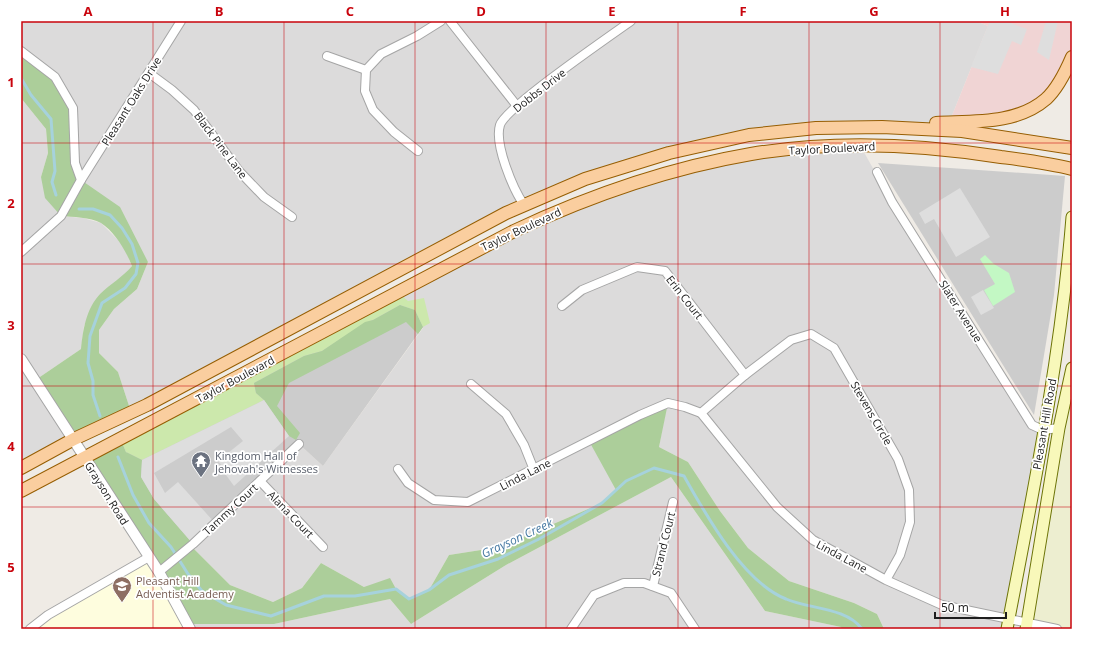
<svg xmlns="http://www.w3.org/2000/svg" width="1093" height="650" viewBox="0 0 1093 650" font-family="'Open Sans',sans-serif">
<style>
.residential{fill:#dcdbdb}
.commercial{fill:#f0d4d4}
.education{fill:#fefdde}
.religious{fill:#ccc}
.farmland{fill:#edeed0}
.grass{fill:#cce8ac}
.forest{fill:#acce9a}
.park{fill:#c3f8c4}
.parking{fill:#dedede}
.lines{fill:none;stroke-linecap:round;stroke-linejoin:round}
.stream{stroke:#a6d2dc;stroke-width:3}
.minor-casing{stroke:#a5a5a5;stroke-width:10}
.tertiary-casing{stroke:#a5a5a5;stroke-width:12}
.secondary-casing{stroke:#6d7407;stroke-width:13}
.primary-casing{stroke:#965e03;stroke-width:14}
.minor{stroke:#fff;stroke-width:8}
.tertiary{stroke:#fff;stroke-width:10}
.secondary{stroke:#f8f8ba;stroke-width:11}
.primary{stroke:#face9f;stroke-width:12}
.grid{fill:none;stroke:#c9040d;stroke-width:1;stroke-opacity:0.55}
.labels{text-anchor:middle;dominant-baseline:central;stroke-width:3.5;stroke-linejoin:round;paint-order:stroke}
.street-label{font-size:11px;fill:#1e1e1e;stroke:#fff}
.worship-label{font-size:11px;fill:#5b616d;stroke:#fff;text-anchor:start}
.education-label{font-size:11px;fill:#785e54;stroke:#fff;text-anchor:start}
.water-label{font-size:12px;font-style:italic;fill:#497ba4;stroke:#fff}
.neatline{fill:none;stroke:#c9040d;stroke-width:1.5}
.grid-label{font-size:13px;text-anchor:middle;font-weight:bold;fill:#c9040d}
</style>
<rect width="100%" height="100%" fill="#efebe5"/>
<g class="residential">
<path d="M21 21H976L988 26 949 123 882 127 816 128 669 153 534 200 131 412 118 372 99 353V330L114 309 137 289 148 262 81 180 21 52Z"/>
<path d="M21 98 46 129 48 153 41 177 61 216 83 218 101 223 123 245 132 266 123 277 100 294 84 326 81 349 34 381 74 439 21 468Z"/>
<path d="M861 147 892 202 1032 425 1043 430 1007 629H884L877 614 854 603 789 581 748 548 720 511 688 462 659 447 667 404 616 490 602 503 500 547 449 555 429 590 409 599 396 589 364 587 321 563 302 588 273 602 230 585 191 546 299 444 323 466 423 328 391 296 591 197 752 154Z"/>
<path d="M671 477 765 611 841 627 842 629H178L187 624H274L390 599 411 624 506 565Z"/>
</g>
<path class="commercial" d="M976 21H1072V57L1035 107 949 123 988 26Z"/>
<path class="education" d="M149 557 187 624 178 629H30Z"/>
<g class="religious">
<path d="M878 163 1065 176 1054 295 1034 415Z"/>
<path d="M391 296 423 327 323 466 299 444 191 546 150 503 121 440Z"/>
</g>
<path class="farmland" d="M1072 368V629H1026Z"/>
<path class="grass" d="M398 292 408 301 424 298 430 323 423 327 415 310 400 305 373 320 365 323 322 351 304 356 254 383 256 393 264 400 142 460 126 452 121 440Z"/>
<g class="forest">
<path d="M21 52 55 77 73 108 81 180 120 207 148 262 137 289 114 309 99 330V353L118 372 131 412 74 439 34 381 81 349C83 330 86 309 100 294 110 284 123 277 132 266 126 251 115 232 101 223 90 217 73 217 61 216L45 198 41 177 48 153 46 129 21 98Z"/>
<path d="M400 305 415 310 423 327 418 334 406 322 289 383 277 406 300 433 296 440 289 436 264 400 256 393 254 383 304 356 322 351 365 322 373 320Z"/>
<path d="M668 403 659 447 688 462 720 511 748 548 789 581 854 603 877 614 884 629H842L841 627 765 611 671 477 506 565 411 624 390 599 274 624H187L85 458 121 440 126 452 142 460 141 477 154 499 193 544 191 546 230 585 273 602 302 588 321 563 364 587 390 578 396 589 409 599 429 590 449 555 500 547 602 503 616 490 589 441Z"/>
</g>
<path class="park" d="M985 255 994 264 1009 273 1015 292 993 306 984 290 995 284 980 259Z"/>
<g class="parking">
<path d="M990 21H1005L1027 29 1021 45 1012 41 998 74 971 67Z"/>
<path d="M1046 21H1058L1049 60 1037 52Z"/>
<path d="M960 188 990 237 956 257 934 219 925 224 919 213Z"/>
<path d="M983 290 994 308 981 315 971 297Z"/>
<path d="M264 400 289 436 234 486 226 475 227 472 218 461 243 441 231 427 154 473 165 493 178 482 215 523 193 544 154 499 141 477 142 460Z"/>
</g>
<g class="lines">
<g class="stream">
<path d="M21 78 31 95 51 119 55 171 52 182 56 195"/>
<path d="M79 209H93L110 215 122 228 132 244 138 263 136 274 125 288 102 303 90 336 88 363 93 381V395L100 416"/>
<path d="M118 457 133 495 149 523 171 547 188 574 202 591 226 605 271 616 324 596H355L396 589 409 599 429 590 449 575 498 559 539 539 602 503 626 481 654 468 684 476C706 515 743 582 786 599 808 609 846 607 862 629"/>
</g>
<g class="minor-casing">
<g id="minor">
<path d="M450 21 517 106"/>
<path d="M21 51 55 77 73 108 75 163 81 180 61 216 21 252"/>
<path d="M327 56 366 70"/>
<path d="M149 73 172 90 194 110 239 171 264 197 292 217"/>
<path d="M418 151 394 132 373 110 365 91 366 70 381 54 417 36 441 21"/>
<path d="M877 172 892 202 1032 425 1043 430 1059 428"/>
<path d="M81 180 181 21"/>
<path d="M524 205C513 189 494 144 500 125 505 108 610 36 631 21"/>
<path d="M562 306 582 290 637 267 665 271 745 375"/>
<path d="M471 384 506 414 524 445 534 470"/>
<path d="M398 469 408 483 434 500 468 502 640 415 668 403 685 407 701 413"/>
<path d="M260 481 323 547"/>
<path d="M159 572 193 544 299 444"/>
<path d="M886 580 900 555 910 522 909 490 898 459 834 348 811 334 791 340 745 375 701 413 777 507 813 540 886 580 942 605 1057 629"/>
<path d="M653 586 673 502"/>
<path d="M30 629 48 615 149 557"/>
<path d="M571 629 594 595 624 583H644L671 593 695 629"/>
</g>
</g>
<g class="tertiary-casing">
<path id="tertiary" d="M21 359 159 572 190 629"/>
</g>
<g class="secondary-casing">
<g id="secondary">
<path d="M1007 629C1033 493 1061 356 1072 217"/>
<path d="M1026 629 1059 428 1072 368"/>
</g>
</g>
<g class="primary-casing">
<g id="primary">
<path d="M936 123C972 121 1016 125 1046 99 1057 89 1066 71 1072 57"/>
<path d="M21 468 74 439 147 405 506 213 585 179 669 153 749 135 816 128 882 127 962 131 1072 148"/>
<path d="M21 491 514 231C589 196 669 168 751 154 833 140 920 144 1001 157 1024 160 1049 163 1072 169"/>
</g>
</g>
<use href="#minor" class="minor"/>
<use href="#tertiary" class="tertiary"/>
<use href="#secondary" class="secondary"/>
<use href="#primary" class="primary"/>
</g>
<path class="grid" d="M153 21V629M284 21V629M415 21V629M546 21V629M678 21V629M809 21V629M940 21V629M21 143H1072M21 264H1072M21 386H1072M21 507H1072"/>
<defs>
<g id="temple-pin" transform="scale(1)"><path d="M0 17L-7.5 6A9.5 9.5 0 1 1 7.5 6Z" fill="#6b7280" stroke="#fff"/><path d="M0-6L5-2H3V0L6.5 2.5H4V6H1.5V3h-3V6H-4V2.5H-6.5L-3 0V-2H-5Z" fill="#fff"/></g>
<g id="school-pin" transform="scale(1)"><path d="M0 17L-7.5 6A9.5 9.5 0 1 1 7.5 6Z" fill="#8d6e63" stroke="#fff"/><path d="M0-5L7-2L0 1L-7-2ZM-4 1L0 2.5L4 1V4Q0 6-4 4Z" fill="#fff"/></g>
</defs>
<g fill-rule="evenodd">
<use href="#temple-pin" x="201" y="461"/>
<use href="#school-pin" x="122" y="586"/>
</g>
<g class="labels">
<g class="street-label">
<text transform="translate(539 90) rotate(-38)">Dobbs Drive</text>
<text transform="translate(131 101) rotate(-58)">Pleasant Oaks Drive</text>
<text transform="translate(221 145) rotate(53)">Black Pine Lane</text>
<text transform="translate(832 148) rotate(-3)">Taylor Boulevard</text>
<text transform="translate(521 229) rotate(-25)">Taylor Boulevard</text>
<text transform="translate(685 297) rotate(52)">Erin Court</text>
<text transform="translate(961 311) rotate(58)">Slater Avenue</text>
<text transform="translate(235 379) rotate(-28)">Taylor Boulevard</text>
<text transform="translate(872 413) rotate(60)">Stevens Circle</text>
<text transform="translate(1044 424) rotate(-80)">Pleasant Hill Road</text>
<text transform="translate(525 474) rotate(-27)">Linda Lane</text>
<text transform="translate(107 493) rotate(58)">Grayson Road</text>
<text transform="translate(230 509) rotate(-43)">Tammy Court</text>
<text transform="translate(291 514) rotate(46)">Alana Court</text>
<text transform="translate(663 544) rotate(-76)">Strand Court</text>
<text transform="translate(842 556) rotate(28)">Linda Lane</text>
</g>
<g class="worship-label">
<text x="215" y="455">Kingdom Hall of<tspan x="215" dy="13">Jehovah's Witnesses</tspan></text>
</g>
<g class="education-label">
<text x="136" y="580">Pleasant Hill<tspan x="136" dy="13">Adventist Academy</tspan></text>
</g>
<g class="water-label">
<text transform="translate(517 538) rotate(-25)">Grayson Creek</text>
</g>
</g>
<rect width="1093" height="650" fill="none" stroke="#ffffff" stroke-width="44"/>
<path d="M935 612v6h71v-6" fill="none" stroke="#1e1e1e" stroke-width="2"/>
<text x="941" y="612" font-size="12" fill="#1e1e1e" stroke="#ffffff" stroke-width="3" paint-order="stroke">50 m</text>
<rect x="22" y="22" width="1049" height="606" class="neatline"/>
<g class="grid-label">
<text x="88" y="16">A</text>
<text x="219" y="16">B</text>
<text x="350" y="16">C</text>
<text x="481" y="16">D</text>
<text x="612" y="16">E</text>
<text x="743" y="16">F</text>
<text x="874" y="16">G</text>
<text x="1005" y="16">H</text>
<text x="11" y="87">1</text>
<text x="11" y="208">2</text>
<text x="11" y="330">3</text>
<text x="11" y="451">4</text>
<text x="11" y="572">5</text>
</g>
</svg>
